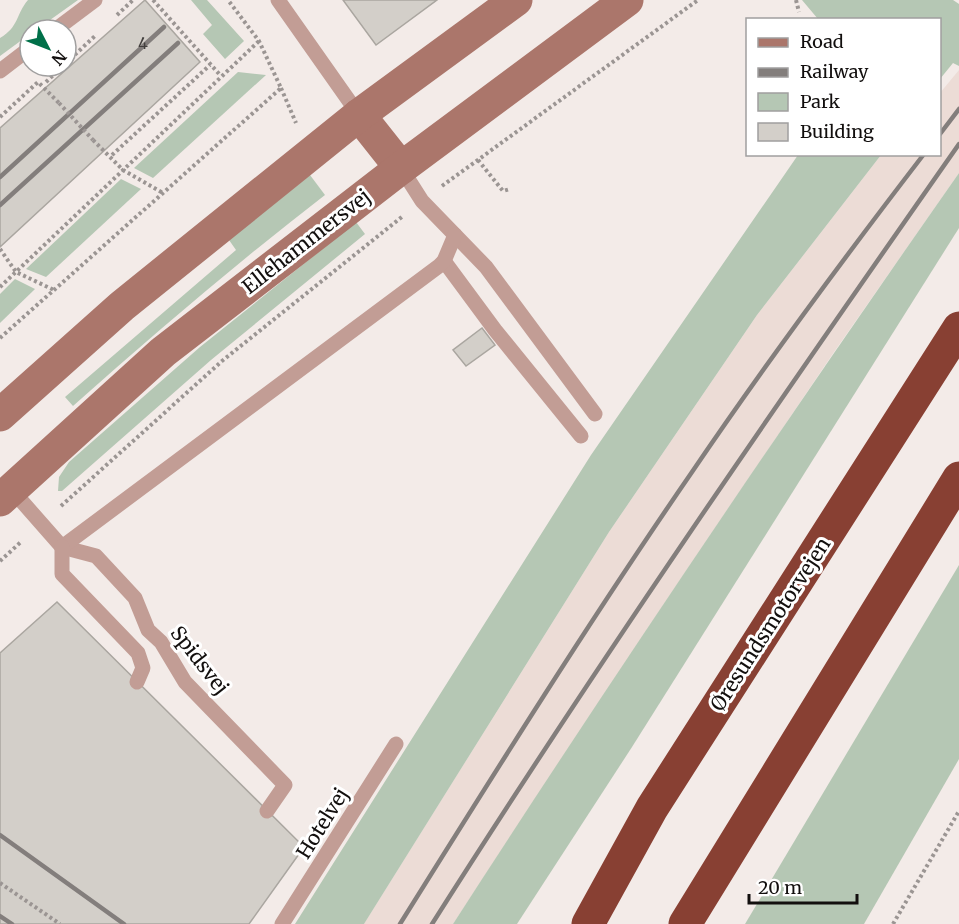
<svg xmlns="http://www.w3.org/2000/svg" width="959" height="924" viewBox="0 0 959 924" font-family="Merriweather,serif">
<style>
.built{fill:#ecdcd6}
.green{fill:#b5c7b4}
.building{fill:#d3cfc9;stroke:#aaa6a0;stroke-width:1.5}
.lines{fill:none;stroke-linecap:round;stroke-linejoin:round}
.path{stroke:#9b9593;stroke-width:4;stroke-dasharray:3 3;stroke-linecap:butt}
.lane{stroke:#c29d95;stroke-width:15}
.secondary{stroke:#ab766b;stroke-width:33}
.highway{stroke:#884033;stroke-width:33}
.rail{stroke:#837e7c;stroke-width:4.5}
.path-bridge{stroke:#9b9593;stroke-width:4;stroke-dasharray:3 3;stroke-linecap:butt}
.labels{text-anchor:middle;dominant-baseline:central;stroke-width:6;stroke-linejoin:round;paint-order:stroke}
.number-label{font-size:16px;fill:#423f3d}
.street-label{font-size:20px;fill:#120f0e;stroke:#fff}
</style>
<rect width="100%" height="100%" fill="#f3ebe8"/>
<path class="built" d="M959 70V173L834 352 666 601 453 924H364L609 532 757 315 881 155 940 154V93Z"/>
<g class="green">
<path d="M28 0H78L36 30H30V34L0 56V38C19 27 16 14 28 0Z"/>
<path d="M191 0H207L244 41 225 59 203 34 212 25Z"/>
<path d="M802 0H953L959 4V66L953 63 940 79V20L818 19Z"/>
<path d="M238 72 266 75 153 178 134 168Z"/>
<path d="M798 155H881L757 315 609 532 364 924H295L591 455Z"/>
<path d="M959 173V228L632 747 517 924H453C617 670 786 420 959 173Z"/>
<path d="M310 175 325 195C238 262 155 333 73 406L65 397 236 250 229 240Z"/>
<path d="M121 179 141 189 46 277 26 269Z"/>
<path d="M356 222 365 234 211 360 62 491H58L59 477 69 462 200 347Z"/>
<path d="M15 279 35 289 0 323V294Z"/>
<path d="M959 565V759L864 924H745Z"/>
</g>
<g class="building">
<path d="M145 0 200 62 0 247V128Z"/>
<path d="M343 0H437L376 45Z"/>
<path d="M482 328 495 345 466 366 453 350Z"/>
<path d="M57 602 304 847 249 924H0V653Z"/>
</g>
<g class="lines">
<g class="path">
<path d="M153 0 221 76"/>
<path d="M796 0 799 12"/>
<path d="M117 15 133 0"/>
<path d="M66 63 96 35"/>
<path d="M46 82 63 66"/>
<path d="M281 88 296 123"/>
<path d="M0 117 38 82 59 103"/>
<path d="M93 140 123 170 163 193"/>
<path d="M112 155 210 65"/>
<path d="M478 160 503 191 510 189"/>
<path d="M442 186 698 0"/>
<path d="M0 249 16 272 54 290"/>
<path d="M0 287 259 41"/>
<path d="M0 338 281 88 259 41 228 0"/>
<path d="M61 506 222 361 403 216"/>
<path d="M0 561 22 541"/>
<path d="M0 883 60 924"/>
<path d="M893 924 959 811"/>
</g>
<g class="lane">
<path d="M278 0 359 115"/>
<path d="M55 30 95 0"/>
<path d="M0 71 30 48"/>
<path d="M401 168 422 201 486 267 595 414"/>
<path d="M444 261 495 330 581 436"/>
<path d="M11 489 62 547 96 556 135 598 148 630 161 642 185 682 285 785 267 811"/>
<path d="M62 547 439 266 444 261 455 235"/>
<path d="M62 547V574L138 653 143 668 137 682"/>
<path d="M282 924 396 744"/>
</g>
<g class="secondary">
<path d="M359 115 401 168"/>
<path d="M0 415 122 306 359 115 516 0"/>
<path d="M0 500 163 352 401 168 627 0"/>
</g>
<g class="highway">
<path d="M588 924 652 808 959 328"/>
<path d="M685 924 959 478"/>
</g>
<g class="rail">
<path d="M940 134 959 109"/>
<path d="M0 177 164 27"/>
<path d="M0 205 178 43"/>
<path d="M0 835 124 924"/>
<path d="M0 916 12 924"/>
<path d="M400 924C495 772 590 620 692 472 766 363 844 258 924 154"/>
<path d="M432 924C600 659 779 401 959 144"/>
</g>
<path class="path-bridge" d="M59 103 93 140"/>
</g>
<g class="labels">
<g class="number-label">
<text x="143" y="43">4</text>
</g>
<g class="street-label">
<text transform="translate(306 241) rotate(-38)">Ellehammersvej</text>
<text transform="translate(770 624) rotate(-57)">Øresundsmotorvejen</text>
<text transform="translate(200 660) rotate(52)">Spidsvej</text>
<text transform="translate(322 823) rotate(-58)">Hotelvej</text>
</g>
</g>
<rect x="746" y="18" width="195" height="138" fill="#ffffff" stroke="#a09f9f" stroke-width="1.5"/>
<rect x="758" y="38" width="30" height="9" fill="#ab766b" stroke="#a09f9f" stroke-width="1.5"/>
<text x="800" y="48" font-size="18" fill="#120f0e">Road</text>
<rect x="758" y="68" width="30" height="9" fill="#837e7c" stroke="#a09f9f" stroke-width="1.5"/>
<text x="800" y="78" font-size="18" fill="#120f0e">Railway</text>
<rect x="758" y="93" width="30" height="18" fill="#b5c7b4" stroke="#a09f9f" stroke-width="1.5"/>
<text x="800" y="108" font-size="18" fill="#120f0e">Park</text>
<rect x="758" y="123" width="30" height="18" fill="#d3cfc9" stroke="#a09f9f" stroke-width="1.5"/>
<text x="800" y="138" font-size="18" fill="#120f0e">Building</text>
<g transform="translate(48 48) rotate(132)"><circle r="28" fill="#ffffff" stroke="#a09f9f" stroke-width="1.5"/>
<path d="M0-4.5L10 22L0 15L-10 22Z" fill="#007049"/>
<text y="-9" font-size="16" font-weight="bold" text-anchor="middle" fill="#120f0e">N</text>
</g>
<path d="M749 894v9h108v-9" fill="none" stroke="#120f0e" stroke-width="3"/>
<text x="758" y="894" font-size="18" fill="#120f0e" stroke="#ffffff" stroke-width="4.5" paint-order="stroke">20 m</text>
</svg>
